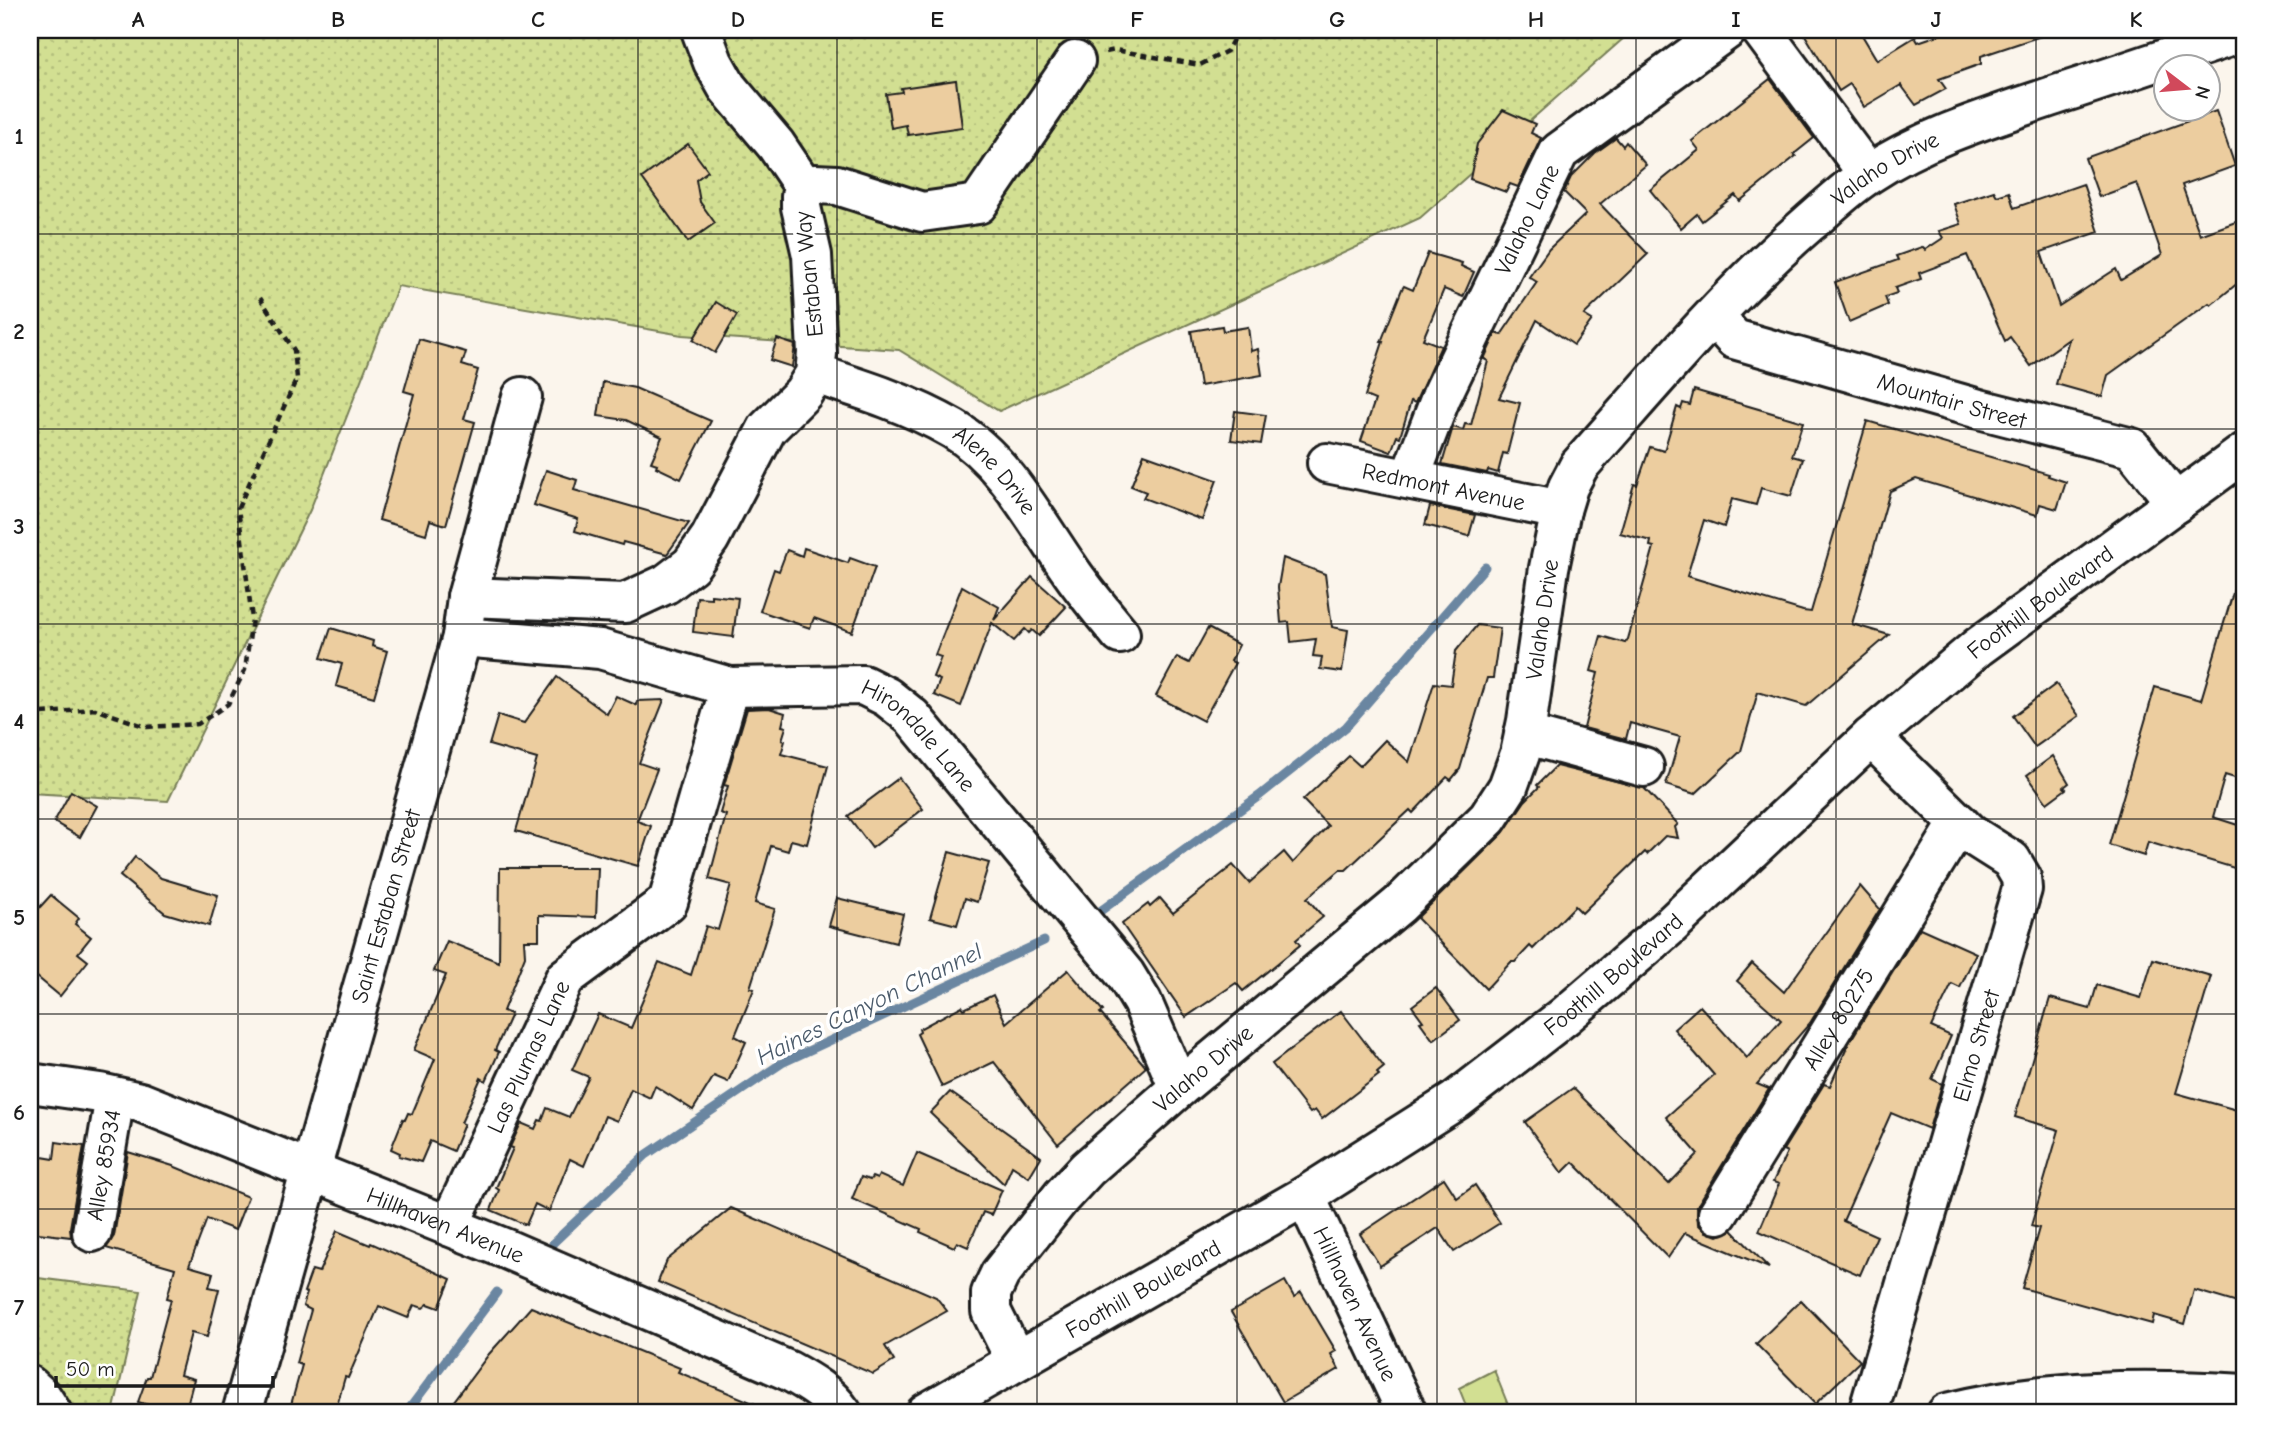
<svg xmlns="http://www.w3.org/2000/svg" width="2274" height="1443" viewBox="0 0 2274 1443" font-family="'Comic Neue',sans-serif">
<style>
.grass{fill:url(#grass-dots);stroke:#777e57;stroke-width:2}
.green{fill:#d2df92;stroke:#777e57;stroke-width:2}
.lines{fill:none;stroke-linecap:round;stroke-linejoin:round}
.stream{stroke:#6b86a1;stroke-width:9}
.building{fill:#eccd9f;stroke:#1c1c1c;stroke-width:2}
.minor-casing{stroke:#1c1c1c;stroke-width:44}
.major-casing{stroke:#1c1c1c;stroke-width:44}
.path{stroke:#1c1c1c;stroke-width:4.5;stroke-dasharray:7 5;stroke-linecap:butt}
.minor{stroke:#fff;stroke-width:38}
.major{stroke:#fff;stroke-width:38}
.grid{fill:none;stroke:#1c1c1c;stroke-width:2;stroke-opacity:0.55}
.labels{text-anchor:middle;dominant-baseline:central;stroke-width:7;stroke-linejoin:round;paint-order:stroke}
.street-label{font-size:23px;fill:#1c1c1c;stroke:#fff}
.water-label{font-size:24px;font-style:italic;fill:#4a5a6a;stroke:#fff}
.neatline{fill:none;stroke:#1c1c1c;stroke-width:2.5}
.grid-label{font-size:23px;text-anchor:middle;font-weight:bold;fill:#1c1c1c}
</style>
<defs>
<pattern id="grass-dots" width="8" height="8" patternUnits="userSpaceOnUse" patternTransform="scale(1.75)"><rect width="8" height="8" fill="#d2df92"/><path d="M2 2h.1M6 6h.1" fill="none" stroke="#b4bf7d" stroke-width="1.8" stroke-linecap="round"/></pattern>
</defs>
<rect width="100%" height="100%" fill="#fbf5ec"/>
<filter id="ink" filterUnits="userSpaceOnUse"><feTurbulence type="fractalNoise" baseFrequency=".0143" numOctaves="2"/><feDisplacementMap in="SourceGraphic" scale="14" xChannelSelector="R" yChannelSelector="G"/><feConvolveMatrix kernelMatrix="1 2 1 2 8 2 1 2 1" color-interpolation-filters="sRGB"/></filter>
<g filter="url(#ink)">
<g class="grass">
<path d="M30 30H1633L1420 218 999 411 899 350 682 335 398 286 310 510 168 801 30 793Z"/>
<path d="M30 1277 141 1291 113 1413H30Z"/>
</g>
<path class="green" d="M1494 1370 1508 1405 1491 1413H1469L1459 1388Z"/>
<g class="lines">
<g class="stream">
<path d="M1092 917 1259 796 1346 727 1485 567"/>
<path d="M553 1243 646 1155 782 1063 1044 941"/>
<path d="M406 1413 497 1292"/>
</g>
</g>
<g class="building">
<path d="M1802 30H1859L1877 60 1915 37 1918 42 1953 30H2046L2047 34 1981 56V64L1939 79 1946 89 1916 105 1901 85 1864 107 1850 84 1839 91Z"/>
<path d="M1770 79 1814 138 1794 154 1796 156 1740 201 1735 195 1702 221 1697 214 1681 228 1650 190 1699 150 1692 141Z"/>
<path d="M956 80 962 127 908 135 906 125 891 128 886 94 902 92 901 88Z"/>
<path d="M1503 110 1535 124 1531 133 1541 138 1518 187 1510 184 1506 192 1470 179 1477 144Z"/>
<path d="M2216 111 2235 166 2182 185 2200 235 2244 219V278L2211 305 2209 303 2108 375 2102 397 2056 384 2069 339 2031 366 2010 337 2005 341 1967 255 1919 273 1921 279 1895 288 1897 293 1885 297 1888 305 1849 322 1835 282 1898 260 1896 256 1922 247 1925 250 1943 238 1939 231 1961 224 1954 204 1994 191 1997 196 2009 192 2014 208 2083 184 2099 232 2041 252 2059 306 2116 269 2121 280 2162 255 2137 183 2099 197 2085 158Z"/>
<path d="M1616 138 1623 146 1626 142 1646 165 1600 204 1648 254 1584 315 1592 320 1574 345 1537 320 1499 398 1520 403 1507 454 1503 453 1498 473 1488 470 1487 473 1442 464 1453 427 1463 430 1465 424 1471 425 1488 361 1484 359 1496 333 1501 335 1537 282 1529 277 1549 249 1586 214 1564 192 1571 177 1595 153Z"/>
<path d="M688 144 708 171 696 180 700 202 715 223 688 242 642 178Z"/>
<path d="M1428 253 1462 263 1461 266 1474 272 1463 297 1444 289 1423 339 1441 346 1415 403 1411 401 1400 437 1397 436 1391 452 1361 441 1375 400 1365 396 1383 342H1381L1402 289 1404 286 1413 290Z"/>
<path d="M716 302 737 315 715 353 693 340Z"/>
<path d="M1222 326 1223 331 1248 327 1251 351 1258 349 1262 375 1200 386 1191 331Z"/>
<path d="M419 339 466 352 462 365 478 370 464 419 475 422 446 525 430 520 426 534 379 520 414 394 404 391Z"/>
<path d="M777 339 795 345 792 367 770 360Z"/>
<path d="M603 382 635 388 711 421 681 479 656 467 657 464 651 462 662 437 626 420 598 416Z"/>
<path d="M1694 390 1803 422 1792 456 1803 459 1791 496 1761 488 1756 505 1732 499 1724 527 1704 520 1687 576 1803 611 1811 612 1867 421 2049 474 2048 476 2066 482 2057 509 2040 504 2037 515 1916 479 1890 491 1852 624 1889 635 1806 706 1758 692 1741 751 1695 794 1666 785 1680 737 1630 723 1626 739 1584 728 1598 673 1591 671 1601 636 1625 643 1628 639 1654 547 1650 546 1651 541 1620 533 1634 484 1637 485 1650 447 1664 451 1677 407 1681 409 1683 403 1690 405Z"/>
<path d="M1235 411 1266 415 1261 444 1231 440Z"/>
<path d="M1144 454 1217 480 1202 520 1143 498 1146 492 1131 486Z"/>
<path d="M546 470 577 480 574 490 689 523 667 554 623 542 622 545 575 531 578 519 534 505Z"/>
<path d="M1430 506 1475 515 1469 536 1425 525Z"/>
<path d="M804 548 848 563 850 558 875 567 852 632 814 618 810 628 760 611 774 569 779 571 787 550 802 556Z"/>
<path d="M1283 558 1325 574 1332 627 1348 630 1342 672 1320 669 1322 657 1313 656 1316 639 1291 642 1289 622 1281 623 1278 587Z"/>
<path d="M2238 576 2244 577V781L2225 775 2213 817 2244 827V871L2148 842 2144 856 2109 845 2155 687 2201 700Z"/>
<path d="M1032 577 1066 607 1039 636 1032 630 1029 633 1025 629 1014 641 992 623 961 706 934 695 940 680 933 677 941 657 935 655 962 586 999 607 994 620Z"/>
<path d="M711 595 738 598 733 637 693 632 697 597 711 598Z"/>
<path d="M1477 625 1500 628 1493 678H1487L1460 769 1451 780 1447 777 1413 813 1410 810 1346 870H1340L1307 898 1323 917 1296 940 1300 945 1243 991 1236 983 1186 1017 1122 924 1148 904 1150 907 1160 898 1173 913 1233 865 1249 883 1284 852 1293 863 1328 826 1303 800 1349 756 1360 766 1385 740 1409 762 1434 683 1451 685 1456 651Z"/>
<path d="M331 628 373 641 372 646 387 651 374 697 336 686 342 664 321 658Z"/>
<path d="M1208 628 1239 645 1231 661 1235 663 1203 721 1156 696 1177 657 1189 663Z"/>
<path d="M557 677 607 714 616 696 636 705 637 701 664 700 639 763 657 769 637 821 651 826 638 866 516 831 537 759 489 745 498 715 524 723Z"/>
<path d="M2056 684 2079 716 2035 747 2013 716Z"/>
<path d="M769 708 785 713 782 726 786 727 782 740 785 741 781 754 828 766 807 844 791 840 788 851 771 846 755 903 775 909 750 988 754 989 735 1036 746 1042 728 1082 714 1076 693 1110 655 1086 650 1098 631 1089 617 1121 605 1116 584 1166 570 1159 549 1211 535 1204 526 1225 491 1210 499 1190 496 1188 513 1148 510 1147 521 1123 535 1129 539 1120 542 1121 547 1108 569 1117 589 1077 572 1070 598 1014 631 1028 659 962 691 975 706 926 718 930 731 885 709 879 726 815 720 813 728 786 724 785 747 709Z"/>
<path d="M2053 756 2069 783 2064 787 2066 789 2047 803 2027 775Z"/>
<path d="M1556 766 1644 788 1678 824 1675 827 1678 838 1665 836 1647 854 1645 852 1582 913 1575 906 1533 949 1530 946 1515 962H1511L1486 989 1417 918 1503 833 1525 801 1539 787 1537 785Z"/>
<path d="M899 778 923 809 872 848 848 816Z"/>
<path d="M71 791 97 806 80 837 54 822Z"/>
<path d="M949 852 989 863 977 902 965 898 957 925 930 918Z"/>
<path d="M135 857 161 878 218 895 209 926 165 913 120 876Z"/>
<path d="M500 868H598L596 917 539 915V940H524L525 956 503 1011 511 1014 495 1050 499 1052 486 1081 481 1078 461 1123 464 1124 453 1151 430 1141 421 1162 399 1156 400 1153 391 1149 403 1119 405 1120 408 1113 412 1114 435 1059 414 1050 446 975 434 971 447 941 499 962Z"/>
<path d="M1860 886 1880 909 1810 1023 1757 1084 1769 1089 1697 1206 1698 1224 1706 1232 1718 1236 1732 1230 1769 1268 1685 1233 1668 1258 1573 1162 1562 1173 1525 1122 1573 1088 1669 1184 1698 1154 1666 1117 1714 1075 1674 1029 1700 1006 1747 1058 1781 1020 1737 981 1752 963 1784 992Z"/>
<path d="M51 895 79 918 75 924 91 937 78 953 88 961 60 996 30 971V918Z"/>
<path d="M837 898 903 914 896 943 829 926Z"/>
<path d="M1920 928 1976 953 1960 988 1952 984 1931 1027 1951 1036 1932 1079 1942 1084 1929 1129 1891 1113 1843 1221 1877 1236 1860 1275 1759 1231 1779 1184 1773 1182 1787 1152 1783 1150 1824 1084 1830 1086 1849 1043Z"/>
<path d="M2153 959 2211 976 2176 1093 2244 1112V1305L2194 1290 2185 1324 2154 1315 2152 1324 2022 1288 2039 1228 2031 1226 2059 1130 2015 1117 2050 998 2090 1009 2097 985 2141 998Z"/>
<path d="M1068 970 1103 1011 1100 1013 1146 1067 1058 1144 994 1062 942 1087 917 1034 920 1032 919 1029 962 1006 964 1009 993 995 1006 1023Z"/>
<path d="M1436 988 1460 1020 1433 1040 1420 1022 1423 1021 1412 1006Z"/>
<path d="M1341 1011 1384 1067 1377 1073 1379 1075 1322 1119 1315 1110 1310 1113 1272 1064Z"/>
<path d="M950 1092 1041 1157 1029 1177 1012 1166 1004 1184 930 1113Z"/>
<path d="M56 1142 84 1146 70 1228 71 1237 30 1232V1155L54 1159Z"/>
<path d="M128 1152 173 1166 248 1197 235 1230 207 1219 189 1266 213 1273 209 1287 219 1289 207 1337 191 1333 180 1375 194 1379 185 1413H177L138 1402 147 1377H150L171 1299 167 1298 175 1268 106 1248 114 1236Z"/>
<path d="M917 1153 1002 1190 991 1215 983 1212 968 1247 957 1242 954 1247 920 1232 921 1229 852 1199 861 1177 870 1180 872 1177 877 1179 879 1175 903 1186Z"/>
<path d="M1444 1178 1457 1198 1475 1185 1500 1223 1454 1252 1438 1228 1380 1266 1360 1234Z"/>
<path d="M731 1208 936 1297 947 1311 885 1346 894 1361 873 1374 658 1282 667 1260Z"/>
<path d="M337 1231 370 1245 371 1243 451 1279 439 1308 428 1304 423 1308 414 1305 408 1318 379 1306 348 1378 345 1377 335 1413H294L289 1412 302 1365 296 1363 311 1310 303 1306 307 1293 304 1292 312 1270 319 1272Z"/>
<path d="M1285 1281 1294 1297 1301 1292 1336 1351 1331 1354 1339 1369 1283 1402 1231 1312Z"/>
<path d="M1801 1300 1860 1361 1815 1404 1756 1344Z"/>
<path d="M531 1307 680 1368 678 1372 777 1413H445L489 1354Z"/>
</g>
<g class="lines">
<g class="minor-casing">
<g id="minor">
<path d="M701 30 713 62 727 87 776 145 805 188"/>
<path d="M1761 30 1868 174"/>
<path id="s1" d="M1714 316 1734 339 1979 409 2132 448 2176 503"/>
<path id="s2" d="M815 374C862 389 910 404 953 429 1004 459 1035 520 1068 567 1084 591 1102 612 1120 634"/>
<path id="s3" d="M1327 463 1561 510"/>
<path id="s4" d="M1410 478 1441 397 1559 152 1727 30"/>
<path d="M467 597 625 603 666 584 691 565 710 538 767 429 803 393 815 374 817 353 812 255 801 207V196L805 188 815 184 837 185 922 212 978 204 1075 61"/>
<path id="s5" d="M462 637 600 649 730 687 863 685 887 697 912 717 1125 974 1142 1002 1179 1088"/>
<path d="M1524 734 1644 767"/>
<path id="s6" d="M30 1083 100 1093 140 1102 506 1249 789 1371C811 1383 828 1393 842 1413"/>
<path id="s7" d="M1305 1196 1407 1413"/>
<path id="s8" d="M1718 1214 1959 823"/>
<path id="s9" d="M449 1226 565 978 668 902 730 687"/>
<path id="s10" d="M92 1232 115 1097"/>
<path id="s11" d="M1016 1361 991 1311V1293L1000 1274 1062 1196 1087 1169 1179 1088 1399 905 1488 818 1508 787 1520 754 1527 721 1549 568 1561 510 1568 487 1579 466C1653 383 1724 297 1808 224 1828 207 1847 188 1869 174 1926 136 1994 116 2059 94 2121 74 2182 53 2244 32"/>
<path d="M30 1386 41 1396 52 1413"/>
<path id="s12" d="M242 1413 462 637 467 597 522 397"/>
<path id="s13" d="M1868 1413 2022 889 2021 877 2011 860 1970 834 1871 737"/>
</g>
</g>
<g class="major-casing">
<g id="major">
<path id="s14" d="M926 1413 1305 1196 1455 1101 1565 1016 1670 926 1871 737 1978 647 2244 453"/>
<path d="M1947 1413C2045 1388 2144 1388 2244 1394"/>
</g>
</g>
<g class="path">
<path d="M1106 52 1115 50 1200 65 1227 51 1238 30"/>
<path d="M30 714 95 709 147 727 198 724 228 704 245 670 252 619 238 508 297 378 294 350 260 298"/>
</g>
<use href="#minor" class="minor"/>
<use href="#major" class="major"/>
</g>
</g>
<path class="grid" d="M238 30V1413M438 30V1413M638 30V1413M837 30V1413M1037 30V1413M1237 30V1413M1437 30V1413M1636 30V1413M1836 30V1413M2036 30V1413M30 234H2244M30 429H2244M30 624H2244M30 819H2244M30 1014H2244M30 1209H2244"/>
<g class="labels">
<g class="street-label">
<text stroke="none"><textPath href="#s11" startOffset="1561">Valaho Drive</textPath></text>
<text stroke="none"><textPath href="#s4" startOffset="284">Valaho Lane</textPath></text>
<text transform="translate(809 274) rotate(-96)">Estaban Way</text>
<text stroke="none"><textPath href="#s1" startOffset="257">Mountair Street</textPath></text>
<text stroke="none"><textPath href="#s2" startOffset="208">Alene Drive</textPath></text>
<text stroke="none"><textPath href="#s3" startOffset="119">Redmont Avenue</textPath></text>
<text stroke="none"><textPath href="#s14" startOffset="1384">Foothill Boulevard</textPath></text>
<text stroke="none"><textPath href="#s11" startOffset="973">Valaho Drive</textPath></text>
<text stroke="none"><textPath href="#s5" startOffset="483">Hirondale Lane</textPath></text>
<text stroke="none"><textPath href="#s12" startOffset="527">Saint Estaban Street</textPath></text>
<text stroke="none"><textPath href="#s14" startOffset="817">Foothill Boulevard</textPath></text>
<text stroke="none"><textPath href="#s8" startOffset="229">Alley 80275</textPath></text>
<text stroke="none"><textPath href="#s13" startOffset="383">Elmo Street</textPath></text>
<text stroke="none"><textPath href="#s9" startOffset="187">Las Plumas Lane</textPath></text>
<text stroke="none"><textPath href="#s11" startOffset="385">Valaho Drive</textPath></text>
<text stroke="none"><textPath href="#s10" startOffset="68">Alley 85934</textPath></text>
<text stroke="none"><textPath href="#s6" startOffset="441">Hillhaven Avenue</textPath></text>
<text stroke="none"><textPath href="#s14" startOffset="250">Foothill Boulevard</textPath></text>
<text stroke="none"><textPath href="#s7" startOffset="119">Hillhaven Avenue</textPath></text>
</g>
<g class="water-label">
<text transform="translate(869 1004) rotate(-26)">Haines Canyon Channel</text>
</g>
</g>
<rect width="2274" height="1443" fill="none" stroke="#fff" stroke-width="77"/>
<g transform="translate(2187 88) rotate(106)"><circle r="33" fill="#ffffff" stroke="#a4a4a4" stroke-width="2"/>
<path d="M0-5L12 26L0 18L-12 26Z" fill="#d1495b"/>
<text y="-10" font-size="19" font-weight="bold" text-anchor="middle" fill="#1c1c1c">N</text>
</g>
<path d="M56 1376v10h217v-10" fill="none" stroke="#1c1c1c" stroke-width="3.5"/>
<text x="66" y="1376" font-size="21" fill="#1c1c1c" stroke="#ffffff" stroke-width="5" paint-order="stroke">50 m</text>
<rect x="38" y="38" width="2198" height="1366" class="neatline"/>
<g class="grid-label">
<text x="138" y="27">A</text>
<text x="338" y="27">B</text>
<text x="538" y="27">C</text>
<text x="738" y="27">D</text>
<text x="937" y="27">E</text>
<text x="1137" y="27">F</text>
<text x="1337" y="27">G</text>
<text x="1536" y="27">H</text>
<text x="1736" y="27">I</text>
<text x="1936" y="27">J</text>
<text x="2136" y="27">K</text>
<text x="19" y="144">1</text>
<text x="19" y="339">2</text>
<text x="19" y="534">3</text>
<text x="19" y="729">4</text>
<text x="19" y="925">5</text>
<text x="19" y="1120">6</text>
<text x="19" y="1315">7</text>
</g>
</svg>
